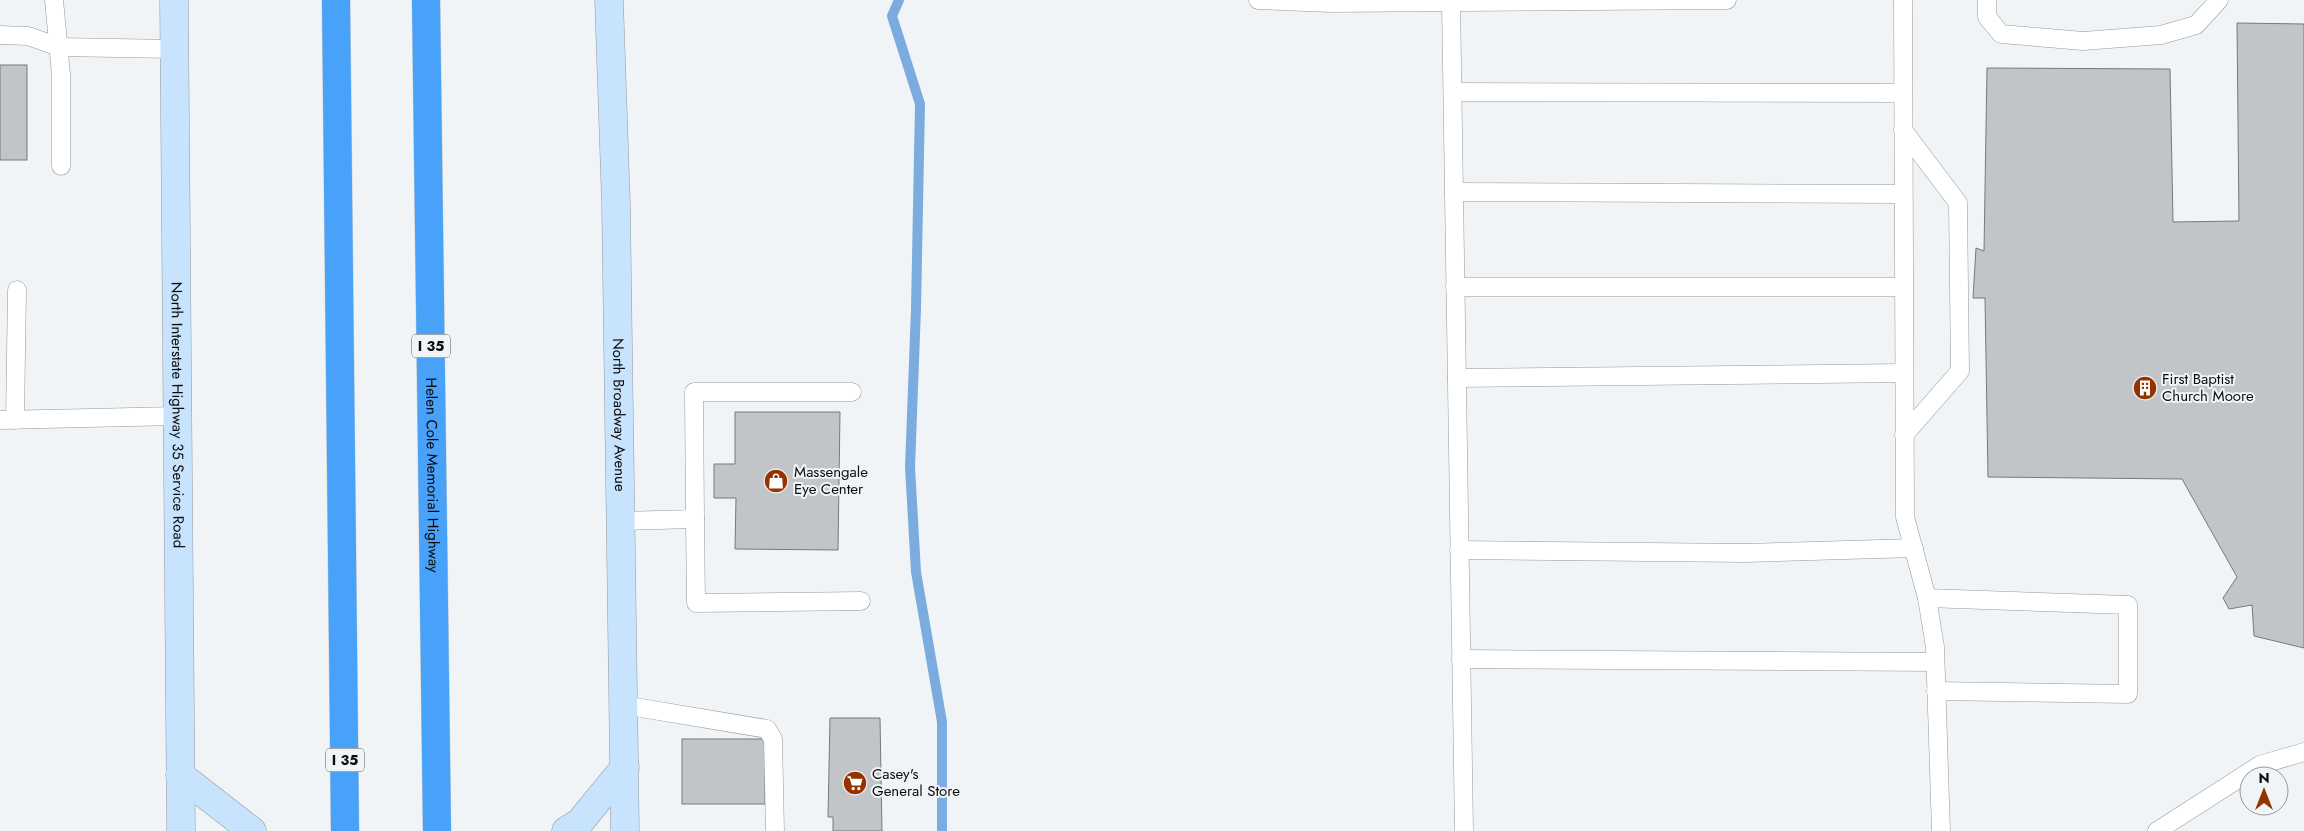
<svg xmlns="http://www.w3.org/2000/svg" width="2304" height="831" viewBox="0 0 2304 831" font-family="Jost,sans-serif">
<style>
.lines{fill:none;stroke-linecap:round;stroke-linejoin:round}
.stream{stroke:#7cacdf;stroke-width:10}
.building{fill:#c2c5c8;stroke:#77797c}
.service-casing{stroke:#95989a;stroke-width:19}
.secondary-casing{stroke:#95989a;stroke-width:29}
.motorway-casing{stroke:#cececf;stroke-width:29}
.service{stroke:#fff;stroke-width:18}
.secondary{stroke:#c8e3fd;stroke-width:28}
.motorway{stroke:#48a2f9;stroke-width:28}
.labels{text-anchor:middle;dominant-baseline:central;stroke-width:4;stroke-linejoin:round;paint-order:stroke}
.shield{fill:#f1f4f6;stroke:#505253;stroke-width:1}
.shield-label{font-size:14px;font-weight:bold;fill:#0b0c0d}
.poi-label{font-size:15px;fill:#0b0c0d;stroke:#f1f4f6;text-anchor:start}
.street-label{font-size:15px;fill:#0b0c0d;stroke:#f1f4f6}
</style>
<rect width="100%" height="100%" fill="#f1f4f6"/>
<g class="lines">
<path class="stream" d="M899 0 892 16 920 104 916 309 910 467 916 572 942 722V831"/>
</g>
<g class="building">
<path d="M2237 23 2304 24V648L2254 636 2252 605 2229 609 2223 598 2237 577 2182 479 1988 477 1985 298H1973L1976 248 1984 251 1987 68 2170 69 2173 222 2239 221Z"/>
<rect x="0" y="65" width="27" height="95"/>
<path d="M735 412H840L838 550 735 549 736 498H714V464H735Z"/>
<path d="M830 718H880L882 831H833V817H828Z"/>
<rect x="682" y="739" width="83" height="65"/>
</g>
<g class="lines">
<g class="service-casing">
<g id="service">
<path d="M54 0 61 74V166"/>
<path d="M1258 0 1330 3 1727 0"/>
<path d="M1903 0 1905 517 1927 598 1935 647 1941 831"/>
<path d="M1987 0V17L2001 34 2083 41 2161 35 2196 25 2219 0"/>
<path d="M1451 2 1464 831"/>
<path d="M0 35 28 36 59 47 173 49"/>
<path d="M1453 92 1903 93"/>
<path d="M1903 130 1958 203 1960 371 1904 435"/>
<path d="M1454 192 1903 194"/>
<path d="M1455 287H1903"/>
<path d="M1457 378 1903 373"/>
<path d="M0 420 176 416"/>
<path d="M15 420 17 290"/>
<path d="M695 519 696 603 861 601"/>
<path d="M621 521 695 519 694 392H852"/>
<path d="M1459 550 1745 553 1914 548"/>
<path d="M1927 598 2128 605V694L1936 691"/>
<path d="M1461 659 1935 662"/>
<path d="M623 705 767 729 773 739 775 831"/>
<path d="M2157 831 2260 765 2304 752"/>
</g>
</g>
<g class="secondary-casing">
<g id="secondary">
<path id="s1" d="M174 0 181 831"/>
<path id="s2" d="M609 0 616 205 625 831"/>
<path d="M180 775 252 831"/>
<path d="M566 831 580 822 625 767"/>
</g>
</g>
<g class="motorway-casing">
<g id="motorway">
<path d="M336 0 345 831"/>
<path id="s3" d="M426 0 437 831"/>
</g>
</g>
<use href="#service" class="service"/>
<use href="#secondary" class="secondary"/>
<use href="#motorway" class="motorway"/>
</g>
<defs>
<g id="building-disc" transform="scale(1.25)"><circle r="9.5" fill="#963200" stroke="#f1f4f6"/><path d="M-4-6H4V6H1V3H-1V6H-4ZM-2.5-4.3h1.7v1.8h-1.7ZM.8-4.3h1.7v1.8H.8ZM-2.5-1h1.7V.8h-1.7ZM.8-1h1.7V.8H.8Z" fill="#fff"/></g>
<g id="shop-disc" transform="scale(1.25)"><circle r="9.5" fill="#963200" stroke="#f1f4f6"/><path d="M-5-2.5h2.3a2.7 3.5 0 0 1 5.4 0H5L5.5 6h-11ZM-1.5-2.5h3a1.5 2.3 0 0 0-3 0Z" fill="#fff"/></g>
<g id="supermarket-disc" transform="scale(1.25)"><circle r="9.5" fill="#963200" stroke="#f1f4f6"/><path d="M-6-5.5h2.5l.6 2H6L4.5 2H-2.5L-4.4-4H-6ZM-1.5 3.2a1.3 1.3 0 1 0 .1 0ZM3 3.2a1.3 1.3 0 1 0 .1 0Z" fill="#fff"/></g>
</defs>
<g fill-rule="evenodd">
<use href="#building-disc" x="2145" y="388"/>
<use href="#shop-disc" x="776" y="481"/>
<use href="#supermarket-disc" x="855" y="783"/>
</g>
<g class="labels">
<g class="shield">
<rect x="412" y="334.5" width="38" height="23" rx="4"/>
<rect x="326" y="748.5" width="38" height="23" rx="4"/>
</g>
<g class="shield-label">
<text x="431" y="346">I 35</text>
<text x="345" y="760">I 35</text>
</g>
<g class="poi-label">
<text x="2162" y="379">First Baptist<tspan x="2162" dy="17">Church Moore</tspan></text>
<text x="794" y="472">Massengale<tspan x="794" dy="17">Eye Center</tspan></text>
<text x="872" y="774">Casey's<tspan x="872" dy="17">General Store</tspan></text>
</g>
<g class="street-label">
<text stroke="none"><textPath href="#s1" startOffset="415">North Interstate Highway 35 Service Road</textPath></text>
<text stroke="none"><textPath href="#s2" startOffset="415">North Broadway Avenue</textPath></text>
<text stroke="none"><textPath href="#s3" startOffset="475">Helen Cole Memorial Highway</textPath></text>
</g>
</g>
<g transform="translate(2264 791)"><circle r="24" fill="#f1f4f6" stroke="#959799"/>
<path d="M0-4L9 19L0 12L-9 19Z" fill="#963200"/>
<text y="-8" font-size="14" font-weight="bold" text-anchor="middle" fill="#0b0c0d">N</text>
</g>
</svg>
